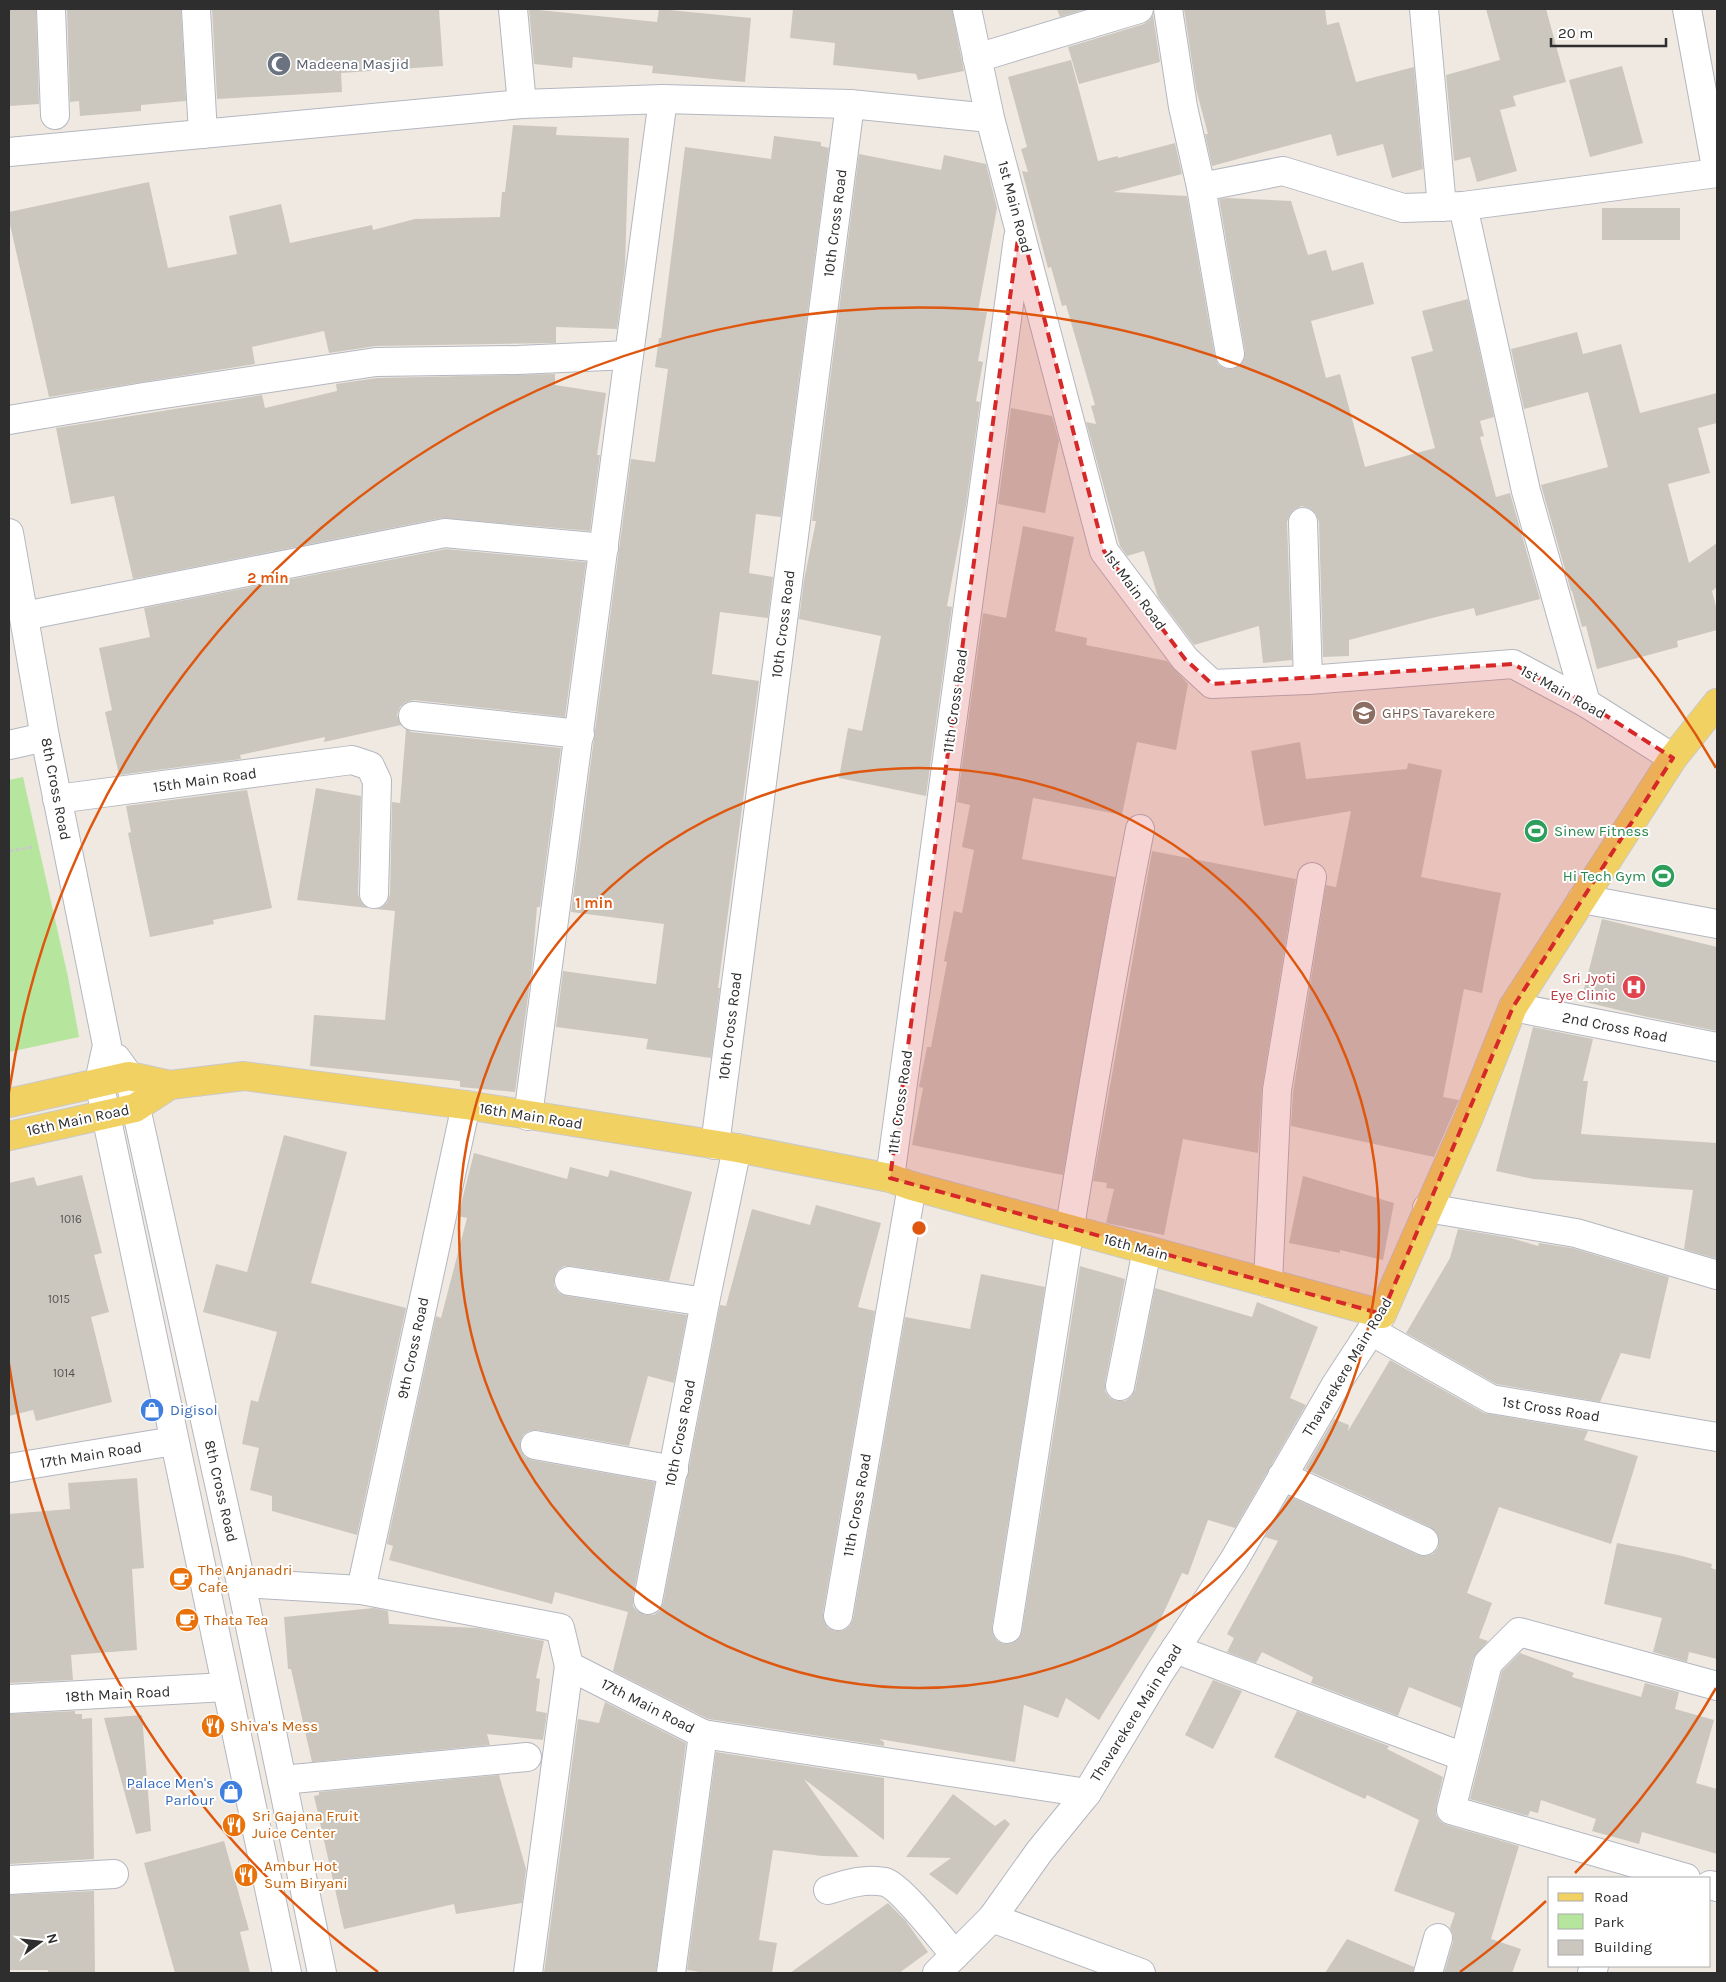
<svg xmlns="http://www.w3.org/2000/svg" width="1726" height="1982" viewBox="0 0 1726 1982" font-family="Karla,sans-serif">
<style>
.green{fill:#b6e59e}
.building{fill:#cbc7bf}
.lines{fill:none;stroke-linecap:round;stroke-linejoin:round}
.minor-casing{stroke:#b4b7c1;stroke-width:30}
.major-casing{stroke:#c9c9c9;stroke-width:30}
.path{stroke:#c9c9c9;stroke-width:3;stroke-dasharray:4 2.5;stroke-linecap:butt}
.minor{stroke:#fff;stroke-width:28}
.major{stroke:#f2d163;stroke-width:28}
.marked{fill:#d62828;fill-opacity:0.2;stroke:#d62828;stroke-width:4;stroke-dasharray:10 6;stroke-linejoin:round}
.ring{fill:none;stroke:#df570e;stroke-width:2.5}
.labels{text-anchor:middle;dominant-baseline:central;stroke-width:4;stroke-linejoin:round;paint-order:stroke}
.number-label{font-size:12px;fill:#555452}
.worship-label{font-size:15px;fill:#5b616d;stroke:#fff;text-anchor:start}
.street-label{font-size:15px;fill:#2e2e2e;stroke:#fff}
.education-label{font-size:15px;fill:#785e54;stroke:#fff;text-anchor:start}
.leisure-label{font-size:15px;fill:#27864d;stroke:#fff;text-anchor:start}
.health-label{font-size:15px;fill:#be3a42;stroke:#fff;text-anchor:end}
.shop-label{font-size:15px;fill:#366cbe;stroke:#fff;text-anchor:start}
.food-label{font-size:15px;fill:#c56008;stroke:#fff;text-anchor:start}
.centre{fill:#df570e;stroke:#fff;stroke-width:2.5}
.ring-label{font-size:15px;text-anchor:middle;font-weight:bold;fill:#df570e;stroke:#fff;stroke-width:4;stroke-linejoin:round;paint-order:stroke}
</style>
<rect width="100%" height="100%" fill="#efe9e1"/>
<path class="green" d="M23 777 68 977 79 1037 9 1052V780Z"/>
<g class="building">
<path d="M9 9H36L39 104 9 106Z"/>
<path d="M67 9H181L186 101 141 105V111L80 116 79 101 70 102Z"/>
<path d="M212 9H439L443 66 341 73 342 92 217 99Z"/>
<path d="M529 9 657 22 659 9 751 18 745 82 652 73 653 66 573 57 572 68 534 64Z"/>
<path d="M793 9H952L964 71 918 80 916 74 833 65 835 43 790 38Z"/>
<path d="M1057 9H1086L1060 17Z"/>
<path d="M1184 9H1325L1327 25 1339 22 1356 82 1414 67 1423 169 1392 178 1383 144 1337 156 1331 134 1212 166 1205 134H1208L1196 89Z"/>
<path d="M1486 9H1546L1566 82 1513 96 1516 106 1500 110 1517 171 1477 182 1470 157 1454 161 1446 75 1500 60Z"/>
<path d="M1153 15 1160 62 1079 84 1068 47 1144 24 1150 20Z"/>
<path d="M1071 60 1098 161 1118 156V158L1175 143 1182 174 1113 192 1187 196 1215 357 1218 364 1224 368 1232 369 1240 366 1244 360 1245 351 1219 199 1227 198 1291 201 1308 255 1326 250 1332 271 1363 262 1374 304 1311 321 1326 378 1340 374 1365 467 1435 448 1411 357 1433 351 1422 311 1468 299 1494 417 1480 421 1484 436 1480 437 1496 497 1510 493 1540 599 1476 616 1474 608 1436 617 1349 640V656L1323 657 1319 522 1316 514 1311 509 1302 506 1295 509 1290 514 1287 522 1292 660 1263 663 1259 626 1194 645 1158 597 1144 551 1127 556 1120 546 1086 422 1096 424 1091 406 1095 405 1066 305 1062 306 1051 267 1048 268 1022 171 1028 172 1021 149 1027 147 1008 77Z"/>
<path d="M1622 66 1643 143 1590 157 1569 80Z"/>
<path d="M513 125 557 127 556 135 629 138 625 266 617 329 556 327V343L376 346 329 353 324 331 252 347 255 364 49 397 9 220V212L149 182 168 268 237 254 229 216 281 204 290 243 372 225 373 230 415 219 500 217 502 192H505Z"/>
<path d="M774 136 821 142V146L829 148 781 517 756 514 749 573 773 577 768 618 720 612 712 674 759 681 718 988H720L711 1058 646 1049 648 1039 556 1027 563 971 656 984 664 924 571 912 631 459 655 462 668 369 655 367 659 338H661L685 147 771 159Z"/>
<path d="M859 154 941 170 944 155 986 164 997 208 978 311 987 312 978 361 983 362 976 401 980 402 966 505 947 606 952 607 926 796 839 778 848 728 862 731 881 636 799 619 804 580 816 521H812Z"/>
<rect x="1602" y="208" width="78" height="32"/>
<path d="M1577 332 1583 354 1621 344 1640 413 1717 393V423L1698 428 1710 473 1668 484 1689 563 1717 543V587L1712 591 1717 611V630L1677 641 1678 647 1597 669 1586 626 1582 627 1572 591H1571L1541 485 1608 467 1588 392 1524 409 1511 349Z"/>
<path d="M555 374V385L606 393 597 455H600L590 531 442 518 133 579 114 496 71 504 56 428 262 395 265 408 337 391 336 384 377 378Z"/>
<path d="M1011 408 1052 416 1059 441 1045 513 998 504Z"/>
<path d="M1023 526 1074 537 1055 631 1087 638 1086 645 1167 661 1188 684 1176 750 1137 742 1122 815 1033 798 1022 859 1115 877 1063 1175 912 1145 923 1088 919 1087 927 1047H931L947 962 944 961 954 911 962 913 974 850 962 847 970 805 957 802 983 613 1006 618Z"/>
<path d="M446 549 586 562 565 717 414 700 406 702 400 707 397 715 401 725 324 742 325 737 240 755 241 759 119 775 105 712 112 710 99 648 150 637 144 608Z"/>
<path d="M406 729 411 732 561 748 540 907H537L532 967 515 1092 460 1087V1081L310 1066 314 1015 385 1020 395 911 376 909 382 907 387 903 390 894 392 802 400 803Z"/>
<path d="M1300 742 1306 779 1407 769 1408 763 1442 770 1421 877 1501 893 1482 993 1464 989 1443 1097 1459 1100 1434 1157 1291 1126 1293 1092 1326 885 1336 887 1351 811 1264 826 1251 751Z"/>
<path d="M316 788 361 796 358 894 361 902 368 908 297 900Z"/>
<path d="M247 790 272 908 213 920 214 924 150 937 128 833 131 832 126 806Z"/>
<path d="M1152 851 1296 879 1262 1088 1258 1153 1183 1139 1164 1235 1106 1223 1114 1189 1106 1188 1107 1183 1093 1181Z"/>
<path d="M1602 919 1717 947V1031L1643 1016 1581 1001Z"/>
<path d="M1533 1027 1593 1039 1583 1081H1588L1581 1134 1717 1143V1259L1684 1249 1693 1190 1533 1179 1496 1171Z"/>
<path d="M284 1135 347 1152 311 1283 406 1308 357 1535 272 1511V1496L250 1490 259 1448 242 1444 251 1400 258 1402 277 1332 203 1312 216 1264 247 1272Z"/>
<path d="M474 1153 567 1179 570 1167 608 1177 610 1170 692 1192 669 1281 571 1266H564L557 1271 554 1279V1286L559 1293 567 1296 687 1315 674 1383 648 1376 629 1446 537 1430 529 1431 523 1435 520 1443 521 1451 525 1457 532 1460 655 1482 633 1597V1606L637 1611 645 1615H654L660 1610 663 1603 720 1305 726 1306 752 1209 810 1225 816 1205 881 1223 858 1307 875 1311 823 1613 824 1622 828 1628 835 1631 844 1630 850 1626 853 1619 905 1317 970 1329 981 1274 1045 1287 992 1627 993 1635 997 1641 1004 1644 1013 1643 1019 1638 1022 1631 1080 1266 1125 1279 1105 1383V1391L1110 1398 1117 1401H1125L1131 1397 1135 1390 1155 1288 1252 1317 1257 1302 1318 1327 1290 1398 1306 1405 1235 1528 1208 1520 1188 1575 1182 1573 1156 1629 1099 1720 1066 1698 1058 1718 1024 1705 1015 1762 879 1739 884 1742V1746L708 1719 613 1671 628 1612 555 1592 552 1604 389 1560 393 1546 387 1544 436 1316 441 1318 467 1218 458 1216Z"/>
<path d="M82 1175 102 1253 94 1255 109 1312 91 1317 112 1402 36 1421 33 1410 9 1416V1183L34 1177 37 1186Z"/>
<path d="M1303 1176 1394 1203 1383 1260 1340 1250V1253L1289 1243Z"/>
<path d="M1458 1229 1511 1238 1538 1246 1539 1243 1572 1248 1669 1277 1650 1359 1621 1353 1600 1402 1496 1384 1406 1333 1450 1258Z"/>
<path d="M1390 1360 1484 1413 1588 1431 1584 1440 1638 1456 1611 1544 1499 1507 1467 1593 1492 1603 1479 1638 1488 1641 1473 1659 1461 1708 1409 1687 1398 1716 1311 1683 1313 1677 1262 1652 1256 1663 1227 1652 1234 1638 1227 1634 1278 1541 1265 1537 1289 1496 1418 1555 1426 1556 1433 1554 1438 1548 1439 1539 1436 1532 1430 1527 1305 1469 1334 1419 1349 1425 1348 1431Z"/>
<path d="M137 1478 144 1568 132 1569 137 1650 71 1655 73 1680 9 1683V1514L70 1509 68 1483Z"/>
<path d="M1617 1543 1678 1555 1712 1564 1711 1568 1717 1570V1659L1689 1652 1687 1662 1653 1652 1662 1618 1604 1604Z"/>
<path d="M374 1608 388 1611 389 1624 478 1628 544 1641 536 1678 540 1679 536 1711 547 1713 543 1740 487 1734 490 1745 312 1762 291 1669H288L284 1617Z"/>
<path d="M1520 1653 1574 1673 1572 1677 1641 1697 1645 1683 1679 1692 1675 1709 1714 1720 1696 1783 1717 1789V1854L1642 1832 1639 1844 1592 1831 1596 1819 1541 1800 1538 1813 1530 1811 1528 1816 1470 1799 1502 1671Z"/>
<path d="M1213 1680 1242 1691 1213 1749 1185 1735Z"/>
<path d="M605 1702 686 1743 656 1973H544L578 1719 599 1723Z"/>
<path d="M75 1711V1714H82V1719L92 1718 94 1859 9 1864V1714Z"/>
<path d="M1297 1711 1389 1746 1387 1749 1443 1777 1436 1807V1815L1440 1821 1447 1825 1519 1846 1491 1939 1521 1949 1512 1973H1444L1453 1942V1935L1450 1928 1455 1913 1394 1891 1419 1820 1367 1795 1365 1799 1274 1757Z"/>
<path d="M142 1715 151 1831 136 1834 104 1718Z"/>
<path d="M716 1752 884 1778V1840L804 1779 859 1857 822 1856 773 1850 759 1940 777 1943 772 1973H706L687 1970Z"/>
<path d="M499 1775 526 1869 522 1903 456 1914 454 1904 344 1929 314 1796 319 1795V1792Z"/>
<path d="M953 1794 995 1826 1005 1819 1010 1824 957 1895 929 1874 951 1858 906 1857Z"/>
<path d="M224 1841 249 1930 240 1932 250 1973H175L144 1863Z"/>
<path d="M94 1891 95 1973H48V1970H9V1895Z"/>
<path d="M888 1903 905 1920 928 1952 899 1973H790Z"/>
<path d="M1347 1939 1414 1967 1413 1973H1325Z"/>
</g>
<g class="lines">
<g class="minor-casing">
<g id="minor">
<path d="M51 9 55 115"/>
<path d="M196 9 203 134"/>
<path d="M513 9 522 104"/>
<path d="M967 9 990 118 1104 551 1185 659 1212 684 1308 680 1513 664 1586 703 1673 758"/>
<path d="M1168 9 1183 107 1201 187 1230 354"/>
<path d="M1424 9 1442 207"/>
<path d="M977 58 1139 9"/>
<path d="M9 152 522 104 663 99 850 104 990 118"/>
<path d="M1201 187 1283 171 1403 208 1463 206 1717 173 1687 9"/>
<path d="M1463 206 1526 491 1586 703"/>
<path d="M9 420 144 397 376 362 518 360 629 355"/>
<path d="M1303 522 1308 680"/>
<path d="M9 533 45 737 107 1045 99 1082 287 1973"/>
<path d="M24 616 445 533 604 548"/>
<path d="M413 716 580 734"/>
<path d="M9 745 45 737"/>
<path d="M57 799 352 760 370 766 377 781 374 894"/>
<path d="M1582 899 1717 924"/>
<path d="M1513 1007 1717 1047"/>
<path d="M116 1058 129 1076 241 1583 322 1973"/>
<path d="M528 1116 663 99"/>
<path d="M715 1145 850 104"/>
<path d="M890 1178 1018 238"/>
<path d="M1427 1208 1576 1233 1717 1275"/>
<path d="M569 1281 705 1302"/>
<path d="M1268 1283 1277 1090 1312 877"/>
<path d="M1371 1331 1491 1399 1717 1437"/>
<path d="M1120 1386 1147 1250"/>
<path d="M535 1445 674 1470"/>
<path d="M9 1468 174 1441"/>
<path d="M1282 1476 1424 1541"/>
<path d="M241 1583 361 1590 560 1628 569 1666 703 1734 1087 1793"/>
<path d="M361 1590 466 1105"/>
<path d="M648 1600 705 1302 737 1148"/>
<path d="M838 1616 912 1186"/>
<path d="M1007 1629C1049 1362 1088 1094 1140 829"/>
<path d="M1175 1649 1464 1757"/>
<path d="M9 1699 226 1687"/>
<path d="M282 1780 527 1757"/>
<path d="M1686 1878 1451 1810 1488 1663 1519 1632 1717 1686"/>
<path d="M9 1880 114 1874"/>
<path d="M1710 1885 1717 1887"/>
<path d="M828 1890C847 1884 865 1878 885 1882 900 1886 943 1941 955 1955"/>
<path d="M992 1918 1141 1973"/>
<path d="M528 1973 569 1666"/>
<path d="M671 1973 703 1734"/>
<path d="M937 1973 992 1918 1039 1852 1087 1793 1160 1672 1234 1560 1335 1386 1382 1314"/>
<path d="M1428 1973 1438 1938"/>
<path d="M1592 1973 1594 1966"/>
</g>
</g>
<g class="major-casing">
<g id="major">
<path d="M9 1103 129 1076 170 1085 244 1076 466 1105 737 1148 890 1178 912 1186 1382 1314 1469 1117 1513 1007 1673 758 1717 703"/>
<path d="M9 1136 135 1108 170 1085"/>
</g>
</g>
<path class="path" d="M9 851 33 847"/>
<use href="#minor" class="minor"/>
<use href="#major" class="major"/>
</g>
<path class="marked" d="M1020 224 1104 551 1185 659 1212 684 1513 664 1586 703 1673 758 1513 1007 1382 1314 890 1178Z"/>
<g class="ring">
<circle cx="919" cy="1228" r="460"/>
<path d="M1716 1688A920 920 0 0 1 1575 1873M1546 1901A920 920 0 0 1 1460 1972M378 1972A920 920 0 0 1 9 1364M9 1092A920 920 0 0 1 1716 768"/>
</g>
<defs>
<g id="mosque-disc" transform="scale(1.25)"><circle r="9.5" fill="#6b7280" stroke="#fff"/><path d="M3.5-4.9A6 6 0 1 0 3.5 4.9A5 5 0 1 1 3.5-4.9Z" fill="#fff"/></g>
<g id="school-disc" transform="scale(1.25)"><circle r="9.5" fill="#8d6e63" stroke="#fff"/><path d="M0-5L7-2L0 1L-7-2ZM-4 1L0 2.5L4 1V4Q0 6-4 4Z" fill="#fff"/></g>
<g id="stadium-disc" transform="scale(1.25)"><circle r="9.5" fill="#2e9e5b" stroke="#fff"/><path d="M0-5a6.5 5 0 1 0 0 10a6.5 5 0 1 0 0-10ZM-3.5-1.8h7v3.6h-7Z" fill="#fff"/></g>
<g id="hospital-disc" transform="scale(1.25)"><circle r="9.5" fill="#e0444e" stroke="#fff"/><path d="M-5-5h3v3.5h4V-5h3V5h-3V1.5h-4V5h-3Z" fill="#fff"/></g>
<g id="shop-disc" transform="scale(1.25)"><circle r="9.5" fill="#3f7fe0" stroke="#fff"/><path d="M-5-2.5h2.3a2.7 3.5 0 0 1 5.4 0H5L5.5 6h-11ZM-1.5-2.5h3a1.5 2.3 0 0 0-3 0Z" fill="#fff"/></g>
<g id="cafe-disc" transform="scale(1.25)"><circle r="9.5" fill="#e8710a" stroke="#fff"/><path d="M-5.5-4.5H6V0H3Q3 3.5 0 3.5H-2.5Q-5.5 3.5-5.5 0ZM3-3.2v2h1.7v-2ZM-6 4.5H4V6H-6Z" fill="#fff"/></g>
<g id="restaurant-disc" transform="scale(1.25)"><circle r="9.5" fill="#e8710a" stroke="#fff"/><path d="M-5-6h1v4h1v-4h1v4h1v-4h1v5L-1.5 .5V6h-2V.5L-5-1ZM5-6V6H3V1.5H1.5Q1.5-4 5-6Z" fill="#fff"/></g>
</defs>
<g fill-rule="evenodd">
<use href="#mosque-disc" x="279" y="64"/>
<use href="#school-disc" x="1364" y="713"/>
<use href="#stadium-disc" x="1536" y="831"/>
<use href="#stadium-disc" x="1663" y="876"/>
<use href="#hospital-disc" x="1634" y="987"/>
<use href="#shop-disc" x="152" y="1410"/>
<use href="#cafe-disc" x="181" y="1579"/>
<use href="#cafe-disc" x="187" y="1620"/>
<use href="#restaurant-disc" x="213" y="1726"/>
<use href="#shop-disc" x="231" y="1792"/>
<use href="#restaurant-disc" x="234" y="1825"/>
<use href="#restaurant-disc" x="246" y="1875"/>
</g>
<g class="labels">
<g class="number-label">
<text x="71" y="1219">1016</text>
<text x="59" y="1299">1015</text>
<text x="64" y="1373">1014</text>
</g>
<g class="worship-label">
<text x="296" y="64">Madeena Masjid</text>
</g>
<g class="street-label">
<text transform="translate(1015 207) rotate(75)">1st Main Road</text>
<text transform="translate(835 223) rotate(-83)">10th Cross Road</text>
<text transform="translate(1135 590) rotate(54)">1st Main Road</text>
<text transform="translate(783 624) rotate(-83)">10th Cross Road</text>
<text transform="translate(1563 692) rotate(29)">1st Main Road</text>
<text transform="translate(955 701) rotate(-82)">11th Cross Road</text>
<text transform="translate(205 780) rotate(-8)">15th Main Road</text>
<text transform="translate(56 789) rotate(79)">8th Cross Road</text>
<text transform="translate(730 1026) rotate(-83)">10th Cross Road</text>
<text transform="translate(1615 1027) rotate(11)">2nd Cross Road</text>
<text transform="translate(900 1102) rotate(-82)">11th Cross Road</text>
<text transform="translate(531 1116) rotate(9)">16th Main Road</text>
<text transform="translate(78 1120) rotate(-12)">16th Main Road</text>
<text transform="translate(1136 1247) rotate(15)">16th Main</text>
<text transform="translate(413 1348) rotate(-78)">9th Cross Road</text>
<text transform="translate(1347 1367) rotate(-59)">Thavarekere Main Road</text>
<text transform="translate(1551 1409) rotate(9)">1st Cross Road</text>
<text transform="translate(680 1433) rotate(-79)">10th Cross Road</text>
<text transform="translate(91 1455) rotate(-9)">17th Main Road</text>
<text transform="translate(221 1491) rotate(77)">8th Cross Road</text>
<text transform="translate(857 1505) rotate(-80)">11th Cross Road</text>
<text transform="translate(118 1694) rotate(-3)">18th Main Road</text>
<text transform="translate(648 1706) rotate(27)">17th Main Road</text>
<text transform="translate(1136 1713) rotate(-58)">Thavarekere Main Road</text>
</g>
<g class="education-label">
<text x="1382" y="713">GHPS Tavarekere</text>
</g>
<g class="leisure-label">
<text x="1554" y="831">Sinew Fitness</text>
<text x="1646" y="876" text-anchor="end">Hi Tech Gym</text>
</g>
<g class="health-label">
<text x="1616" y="978">Sri Jyoti<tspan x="1616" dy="17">Eye Clinic</tspan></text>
</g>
<g class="shop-label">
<text x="170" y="1410">Digisol</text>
<text x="214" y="1783" text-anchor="end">Palace Men's<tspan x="214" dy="17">Parlour</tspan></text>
</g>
<g class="food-label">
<text x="198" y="1570">The Anjanadri<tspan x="198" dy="17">Cafe</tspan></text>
<text x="204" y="1620">Thata Tea</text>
<text x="230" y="1726">Shiva's Mess</text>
<text x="252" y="1816">Sri Gajana Fruit<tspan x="252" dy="17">Juice Center</tspan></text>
<text x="264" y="1866">Ambur Hot<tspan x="264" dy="17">Sum Biryani</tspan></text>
</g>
</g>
<circle cx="919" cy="1228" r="8" class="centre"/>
<g class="ring-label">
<text x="268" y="583">2 min</text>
<text x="594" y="908">1 min</text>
</g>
<rect width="1726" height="1982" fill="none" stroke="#2e2e2e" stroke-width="20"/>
<rect x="1548" y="1877" width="162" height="90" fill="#ffffff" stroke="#ababab"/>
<rect x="1558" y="1893" width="25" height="8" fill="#f2d163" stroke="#ababab"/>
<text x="1594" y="1902" font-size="15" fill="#2e2e2e">Road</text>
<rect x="1558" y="1914" width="25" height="15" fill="#b6e59e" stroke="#ababab"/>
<text x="1594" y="1927" font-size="15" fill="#2e2e2e">Park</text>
<rect x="1558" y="1940" width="25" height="15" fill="#cbc7bf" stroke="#ababab"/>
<text x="1594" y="1952" font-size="15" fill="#2e2e2e">Building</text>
<g transform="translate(40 1942) rotate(75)" stroke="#ffffff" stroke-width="4" paint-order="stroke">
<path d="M0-4L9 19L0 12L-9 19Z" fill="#2e2e2e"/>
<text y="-8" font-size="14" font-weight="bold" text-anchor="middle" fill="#2e2e2e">N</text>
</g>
<path d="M1551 38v8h115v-8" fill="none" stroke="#2e2e2e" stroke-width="2.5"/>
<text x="1558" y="38" font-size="15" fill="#2e2e2e" stroke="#ffffff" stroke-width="4" paint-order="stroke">20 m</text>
</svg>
